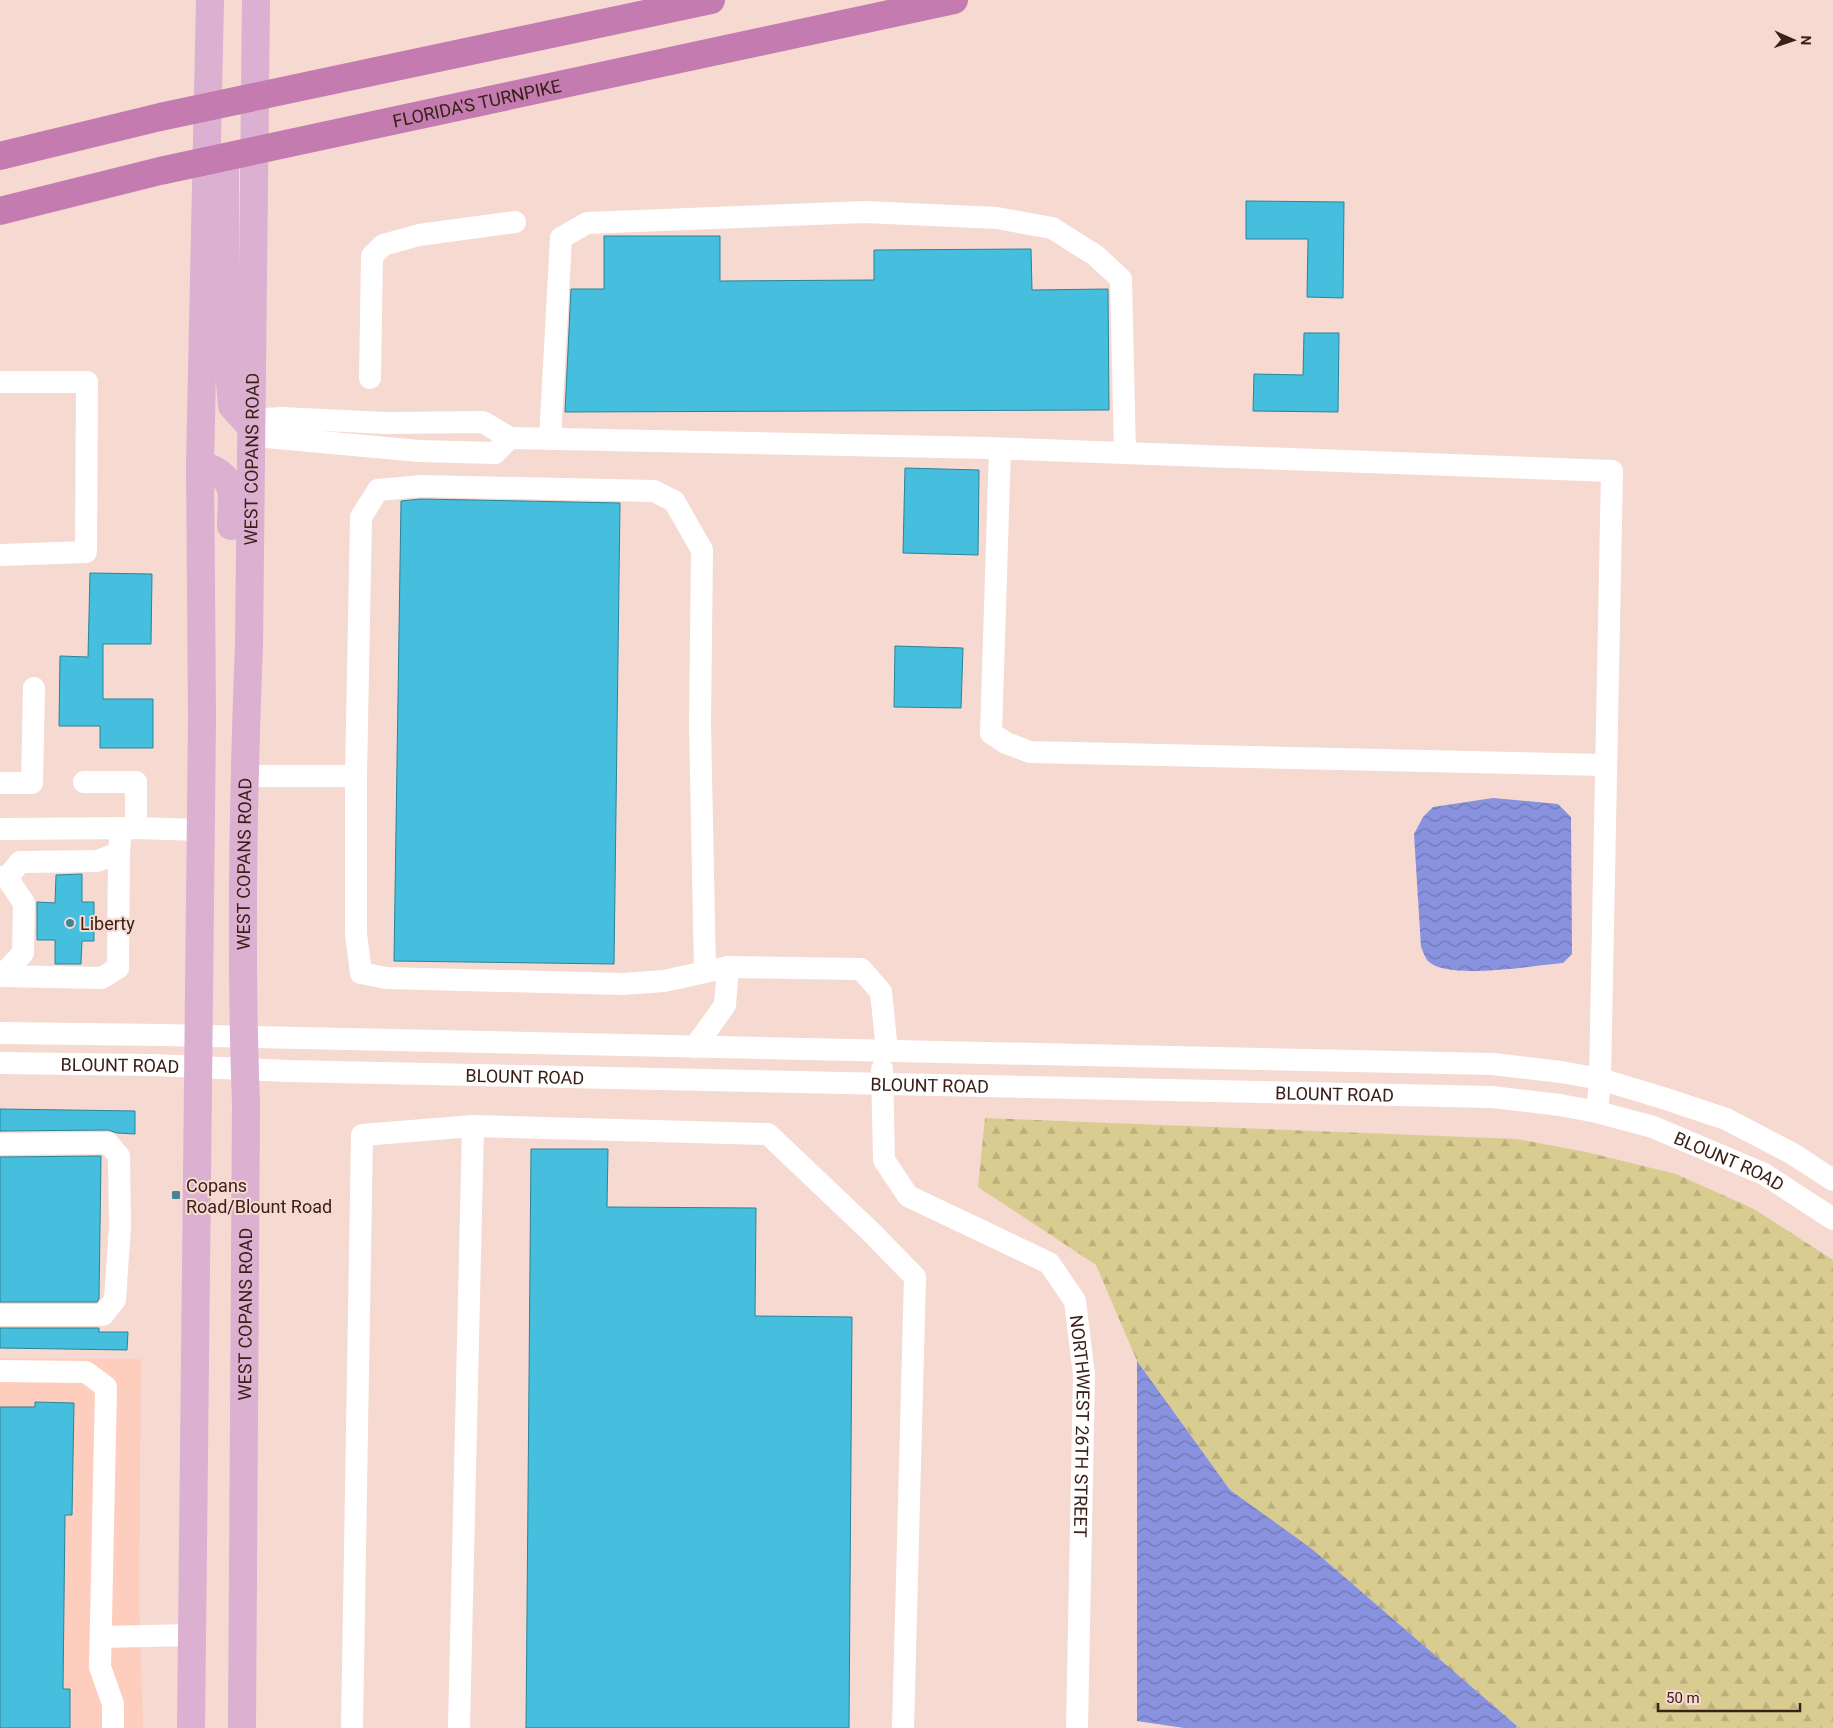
<svg xmlns="http://www.w3.org/2000/svg" width="1833" height="1728" viewBox="0 0 1833 1728" font-family="Roboto,sans-serif">
<style>
.built{fill:#fdcdbe}
.forest{fill:url(#forest-firs)}
.water{fill:url(#water-waves)}
.building{fill:#45bfdd;stroke:#2b8398}
.lines{fill:none;stroke-linecap:round;stroke-linejoin:round}
.minor{stroke:#fff;stroke-width:22}
.major{stroke:#dbb0d0;stroke-width:28}
.highway{stroke:#c37bb0;stroke-width:28}
.poi-dot{fill:#438596;stroke:#f6d9d0;stroke-width:2}
.labels{text-anchor:middle;dominant-baseline:central;stroke-width:4;stroke-linejoin:round;paint-order:stroke}
.street-label{font-size:18px;fill:#3b2018;stroke:#f6d9d0}
.poi-label{font-size:18px;fill:#3b2018;stroke:#f6d9d0;text-anchor:start}
</style>
<defs>
<pattern id="forest-firs" width="22" height="20" patternUnits="userSpaceOnUse" patternTransform="scale(1.25)"><rect width="22" height="20" fill="#d9cc91"/><path d="M5 1l3.5 6h-7zM16 11l3.5 6h-7z" fill="#bbaf7c"/></pattern>
<pattern id="water-waves" width="16" height="10" patternUnits="userSpaceOnUse" patternTransform="scale(1.25)"><rect width="16" height="10" fill="#8892de"/><path d="M0 5q4-4 8 0t8 0" fill="none" stroke="#7077b3"/></pattern>
</defs>
<rect width="100%" height="100%" fill="#f6d9d0"/>
<path class="built" d="M0 1358 141 1359 139 1604 143 1728H0Z"/>
<path class="forest" d="M985 1118 1517 1139 1586 1152 1676 1174 1754 1209 1833 1260V1728H1516L1517 1726 1327 1562 1230 1490 1137 1361 1096 1265 978 1187Z"/>
<g class="water">
<path d="M1493 798 1558 804 1571 817 1572 954 1563 963C1536 965 1447 981 1428 961 1425 958 1423 951 1421 947L1414 834 1423 817 1433 807Z"/>
<path d="M1137 1361 1230 1490 1312 1549 1517 1726 1516 1728H1184L1137 1721Z"/>
</g>
<g class="building">
<path d="M1246 201 1344 202 1343 298 1307 297 1308 239H1246Z"/>
<path d="M604 236H720V281L874 280V250L1031 249 1032 290 1108 289 1109 410 565 412 571 289H604Z"/>
<path d="M1304 333H1339L1338 412 1253 411 1254 374 1303 375Z"/>
<path d="M905 468 979 470 978 555 903 553Z"/>
<path d="M421 499 620 503 614 964 394 961 401 501Z"/>
<path d="M90 573 152 574 151 644H103V699H153V748H100V726H59L60 656 88 657Z"/>
<path d="M895 646 963 648 961 708 894 707Z"/>
<path d="M82 874V902H94V941H82L81 964H55V940H37V902L55 903 56 875Z"/>
<path d="M0 1109 135 1111V1134L117 1133 108 1130 0 1131Z"/>
<path d="M531 1149H608L607 1207 756 1208 755 1316 852 1317 849 1728H526Z"/>
<path d="M101 1156 99 1299 97 1302H0V1157Z"/>
<path d="M0 1328H99V1332H128L127 1350 0 1348Z"/>
<path d="M35 1402 74 1403 72 1515H65L63 1689H70V1728H0V1407H35Z"/>
</g>
<g class="lines">
<g class="minor">
<path d="M370 378 372 256 383 245 419 235 515 222"/>
<path d="M0 382H87L86 552 0 555"/>
<path d="M250 426 266 419 281 418 387 423 483 422 510 438 989 448 1612 471 1600 1079 1597 1112"/>
<path d="M250 426 267 437 419 451 495 453 510 438"/>
<path d="M550 439 561 238 587 223 865 212 997 218 1052 228 1095 255 1121 279 1125 453"/>
<path d="M1000 449 991 733 1006 743 1030 752 1606 765"/>
<path d="M245 776H356"/>
<path d="M84 782H136V828"/>
<path d="M0 783H32L34 688"/>
<path d="M0 829 136 828 200 830"/>
<path d="M0 877 7 878 20 862 97 861 119 853 120 839"/>
<path d="M705 972 700 724 702 550 674 501 654 491 421 486 378 490 361 517 356 776V934L361 973 386 978 622 984 664 981 728 967 861 969 881 992 887 1051"/>
<path d="M0 976 102 978 118 968 119 853"/>
<path d="M1 976 23 953 24 903 7 878"/>
<path d="M0 1033 163 1035 1493 1064 1561 1072 1600 1079 1663 1098 1726 1119 1793 1154 1833 1180"/>
<path d="M695 1047 725 1005 728 967"/>
<path id="s1" d="M0 1063 153 1065 288 1071 1492 1097 1560 1105 1597 1112 1653 1127 1764 1174 1833 1219"/>
<path id="s2" d="M882 1069 884 1160 908 1196 1049 1263 1075 1301 1084 1375 1077 1728"/>
<path d="M473 1126 768 1134 870 1231 915 1277 903 1728"/>
<path d="M0 1144 108 1143 119 1156 120 1226 115 1300 103 1315H0"/>
<path d="M0 1371 86 1372 106 1387 100 1667 113 1704V1728"/>
<path d="M101 1637 192 1635"/>
<path d="M352 1728 362 1135 473 1126 459 1728"/>
</g>
<g class="major">
<path d="M225 170V326L232 406 250 426"/>
<path d="M200 465C213 467 227 476 231 489 233 498 231 516 231 526"/>
<path d="M191 1728 202 718 200 465 210 0"/>
<path id="s3" d="M242 1728 246 1103C240 950 243 797 249 644L256 0"/>
</g>
<g class="highway">
<path d="M0 156 160 117 711 0"/>
<path id="s4" d="M0 211 160 171 954 0"/>
</g>
</g>
<g class="poi-dot">
<circle cx="70" cy="923" r="5"/>
<rect x="171" y="1190" width="10" height="10" rx="2.5"/>
</g>
<g class="labels">
<g class="street-label">
<text stroke="none"><textPath href="#s4" startOffset="489">FLORIDA'S TURNPIKE</textPath></text>
<text stroke="none"><textPath href="#s3" startOffset="1269">WEST COPANS ROAD</textPath></text>
<text stroke="none"><textPath href="#s3" startOffset="864">WEST COPANS ROAD</textPath></text>
<text stroke="none"><textPath href="#s1" startOffset="120">BLOUNT ROAD</textPath></text>
<text stroke="none"><textPath href="#s1" startOffset="525">BLOUNT ROAD</textPath></text>
<text stroke="none"><textPath href="#s1" startOffset="930">BLOUNT ROAD</textPath></text>
<text stroke="none"><textPath href="#s1" startOffset="1335">BLOUNT ROAD</textPath></text>
<text stroke="none"><textPath href="#s1" startOffset="1740">BLOUNT ROAD</textPath></text>
<text stroke="none"><textPath href="#s3" startOffset="414">WEST COPANS ROAD</textPath></text>
<text stroke="none"><textPath href="#s2" startOffset="462">NORTHWEST 26TH STREET</textPath></text>
</g>
<g class="poi-label">
<text x="80" y="923">Liberty</text>
<text x="186" y="1185">Copans<tspan x="186" dy="21">Road/Blount Road</tspan></text>
</g>
</g>
<g transform="translate(1793 40) rotate(92)" stroke="#f6d9d0" stroke-width="4" paint-order="stroke">
<path d="M0-4L9 19L0 12L-9 19Z" fill="#3b2018"/>
<text y="-8" font-size="14" font-weight="bold" text-anchor="middle" fill="#3b2018">N</text>
</g>
<path d="M1658 1703v8h142v-8" fill="none" stroke="#3b2018" stroke-width="2.5"/>
<text x="1666" y="1703" font-size="15" fill="#3b2018" stroke="#f6d9d0" stroke-width="4" paint-order="stroke">50 m</text>
</svg>
